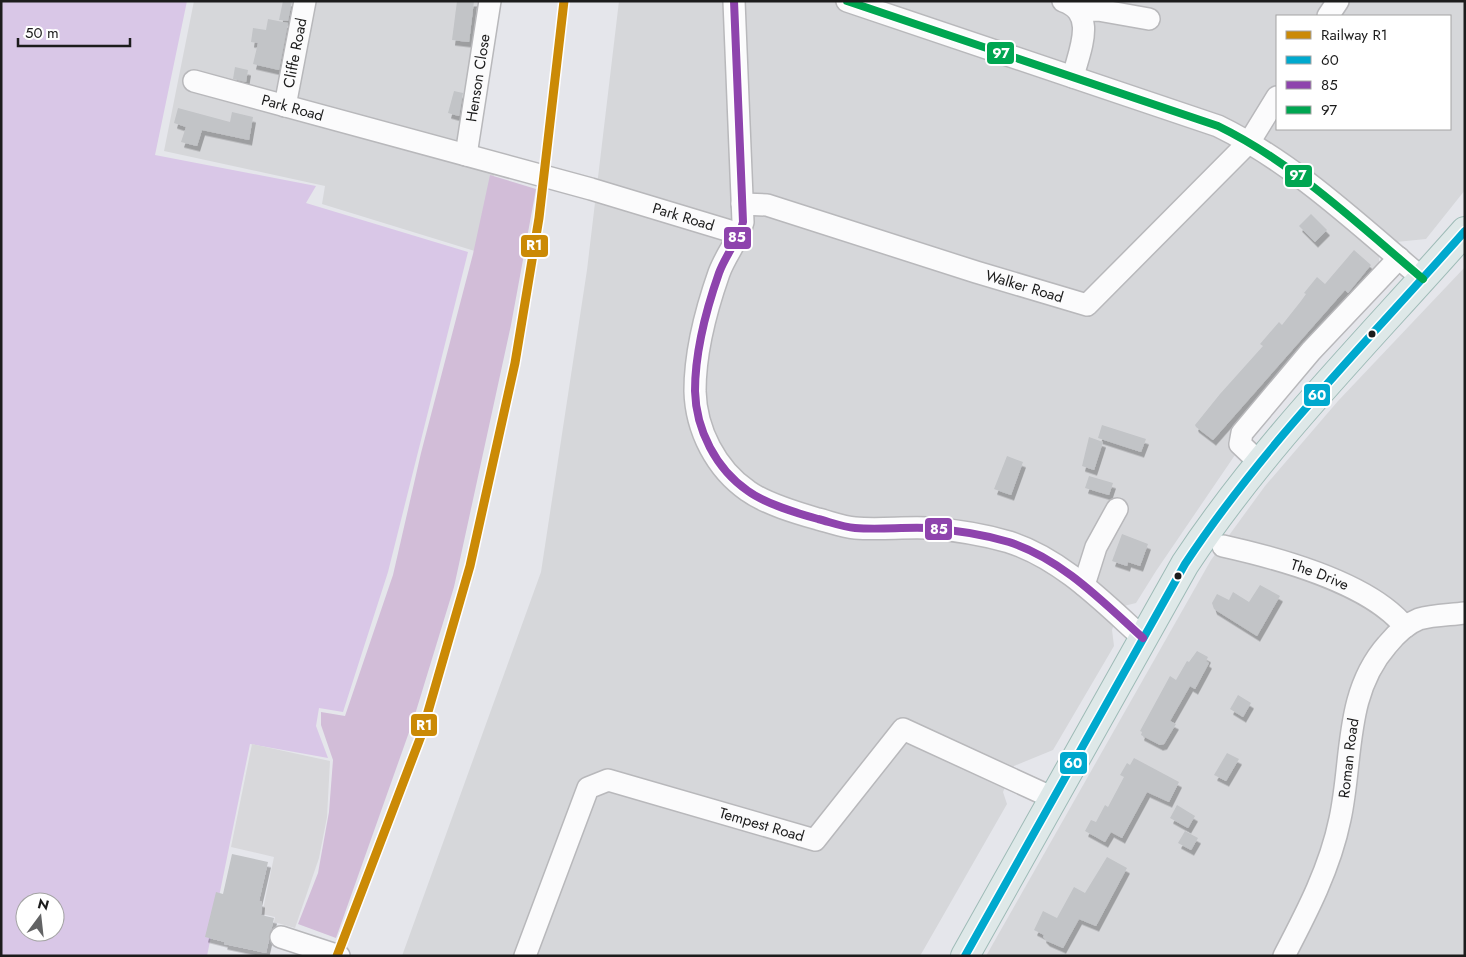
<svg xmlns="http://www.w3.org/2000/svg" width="1466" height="957" viewBox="0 0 1466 957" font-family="Jost,sans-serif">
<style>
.residential{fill:#d6d7da;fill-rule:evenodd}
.grass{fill:#d9c7e7;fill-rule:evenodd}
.forest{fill:#d2bdd8}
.parking{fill:#d8d8db}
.building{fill:#c2c4c7;filter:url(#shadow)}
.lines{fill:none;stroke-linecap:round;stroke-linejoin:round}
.minor-casing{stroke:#b8b8bb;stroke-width:24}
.highway-casing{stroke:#9ebbb7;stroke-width:30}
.minor{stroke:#fbfbfc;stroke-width:21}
.highway{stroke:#dee8e8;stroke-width:28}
.bus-1-casing{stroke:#fff;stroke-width:11}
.bus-2-casing{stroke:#fff;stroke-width:11}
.bus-3-casing{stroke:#fff;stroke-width:11}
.bus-1{stroke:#00a9ce;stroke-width:8}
.bus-2{stroke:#8e44ad;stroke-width:8}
.bus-3{stroke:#00a651;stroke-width:8}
.rail-1-casing{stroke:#fff;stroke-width:12}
.rail-1{stroke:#cb8a06;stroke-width:9}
.bus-dot{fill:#1c1c1c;stroke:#fff;stroke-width:2}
.labels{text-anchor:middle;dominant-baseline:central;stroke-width:4;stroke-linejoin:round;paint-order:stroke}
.street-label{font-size:15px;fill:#1c1c1c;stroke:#fff}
.line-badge{stroke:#fff;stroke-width:2}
.badge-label{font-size:14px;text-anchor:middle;font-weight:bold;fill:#fff}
</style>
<defs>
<filter id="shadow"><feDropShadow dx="3" dy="5.5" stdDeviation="0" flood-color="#0004"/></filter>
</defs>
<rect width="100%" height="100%" fill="#e5e6eb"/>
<g class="residential">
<path d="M194 1H481L457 160 495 171 478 252 322 204 325 186 164 151Z"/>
<path d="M619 1H1465V190L1426 239 1396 242 1379 257V269L1274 381 1231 432 1228 441 1230 449 1235 455 1156 571 1136 603 1120 607 1112 630 1114 646 1053 750 1014 766 1003 792 1007 804 920 956H402L541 572 587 270ZM1277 16H1450V129H1277Z"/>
<path d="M1465 267V956H986L1211 560 1265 486 1338 401Z"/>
</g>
<path class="grass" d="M1 1H187L155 155 316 186 306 203 468 252 388 572 343 712 319 708 316 726 328 758 250 744 207 956H1ZM25 902H55V932H25Z"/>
<path class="forest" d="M490 175 536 189 511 325 454 587 413 721 336 938 298 924 318 873 329 812 333 760 321 725V712L345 716 393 575 421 453 473 254Z"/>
<path class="parking" d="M252 744 330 761 327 817 319 858 295 928 274 922 275 917 262 914 274 857 231 847Z"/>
<g class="building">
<path d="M283 1H292L288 21 279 20Z"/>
<path d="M457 1H474L469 42 452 40Z"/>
<path d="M268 19 288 23 279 70 253 64 258 43 251 42 253 28 266 30Z"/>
<path d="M235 67 248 70 246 82 233 79Z"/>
<path d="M454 91 463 93 459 116 448 113Z"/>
<path d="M178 108 230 122 232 112 253 117 249 140 202 130 197 146 181 142 186 127 174 123Z"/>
<path d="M1311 214 1327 230 1315 242 1299 226Z"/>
<path d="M1354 250 1371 265 1348 293 1345 290 1213 440 1196 427 1195 425 1220 394 1263 346 1260 344 1279 322 1282 325 1301 301 1306 294 1304 293 1317 277 1325 284Z"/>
<path d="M1102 425 1146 439 1141 452 1098 438Z"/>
<path d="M1089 437 1103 442 1094 470 1082 466Z"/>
<path d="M1007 456 1023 462 1011 495 994 489Z"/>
<path d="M1089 476 1113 483 1109 495 1085 488Z"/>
<path d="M1122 534 1148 544 1140 566 1128 562 1127 566 1112 561Z"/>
<path d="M1260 585 1280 596 1257 636 1214 609 1212 603 1217 594 1229 600 1233 592 1249 602Z"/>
<path d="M1197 651 1208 657 1206 661 1209 663 1195 689 1190 686 1170 721 1176 724 1164 744 1160 745 1141 735 1142 732 1140 731 1170 676 1176 680 1187 661 1189 662Z"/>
<path d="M1238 695 1251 703 1243 717 1230 709Z"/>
<path d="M1227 753 1239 759 1226 781 1214 775Z"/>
<path d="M1134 758 1179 782 1169 802 1147 792 1122 838 1111 832 1105 842 1085 831 1091 820 1096 822 1105 805 1108 807 1124 777 1120 775 1127 763 1130 765Z"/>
<path d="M1177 805 1195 816 1188 828 1170 818Z"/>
<path d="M1185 831 1198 838 1191 850 1178 843Z"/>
<path d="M232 854 268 862 259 901 262 902 261 915 274 918 266 953 224 944 225 942 205 937 216 892 223 894Z"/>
<path d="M1107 857 1127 868 1096 926 1079 919 1063 948 1047 941 1043 937 1044 935 1034 930 1043 911 1057 918 1074 887 1085 893Z"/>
</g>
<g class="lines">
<g class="minor-casing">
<g id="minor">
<path d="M734 1 743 222C739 240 726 254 719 273 706 310 695 351 695 391 696 430 716 469 748 491 766 504 797 513 818 519 830 522 843 527 855 528 879 530 903 527 927 528 955 530 982 534 1009 542 1062 559 1103 602 1143 638"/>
<path d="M847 1 1218 126C1294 163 1358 224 1423 279"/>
<path d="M1063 1C1098 13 1079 51 1073 77"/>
<path d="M1079 11 1098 10 1149 19"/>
<path d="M1328 16 1338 1"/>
<path id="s1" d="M194 81 591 189 740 234"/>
<path id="s2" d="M285 106 305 1"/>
<path id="s3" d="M466 155 490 1"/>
<path id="s4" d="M742 204 767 205 976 272 1087 305 1250 141 1277 97"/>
<path d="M1259 462 1240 444 1242 433 1311 351 1399 258"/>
<path id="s5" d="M1223 546C1277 558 1370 583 1405 627"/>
<path d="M1084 585 1096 547 1117 509"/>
<path d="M281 937 339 956"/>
<path id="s6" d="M525 956 588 788 608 780 815 840 903 729 1053 798"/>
<path id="s7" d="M1284 956C1307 912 1330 868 1340 819 1353 759 1344 694 1387 645 1396 634 1406 624 1419 619 1433 615 1450 615 1465 613"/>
</g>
</g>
<g class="highway-casing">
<path id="highway" d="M965 956 1185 564C1265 443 1369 340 1465 231"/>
</g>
<use href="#minor" class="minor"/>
<use href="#highway" class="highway"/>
<g class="bus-1-casing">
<path id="bus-1" d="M965 956 1185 564C1265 443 1369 340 1465 231"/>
</g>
<g class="bus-2-casing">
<path id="bus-2" d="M734 1 743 222C739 240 726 254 719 273 706 310 695 351 695 391 696 430 716 469 748 491 766 504 797 513 818 519 830 522 843 527 855 528 879 530 903 527 927 528 955 530 982 534 1009 542 1062 559 1103 602 1143 638"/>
</g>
<g class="bus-3-casing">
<path id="bus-3" d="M847 1 1218 126C1294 163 1358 224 1423 279"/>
</g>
<use href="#bus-1" class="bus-1"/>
<use href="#bus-2" class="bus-2"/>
<use href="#bus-3" class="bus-3"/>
<g class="rail-1-casing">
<path id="rail-1" d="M337 956 421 736 470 566 515 363 539 218 564 1"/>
</g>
<use href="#rail-1" class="rail-1"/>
</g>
<g class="bus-dot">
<circle cx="1372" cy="334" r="4.5"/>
<circle cx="1178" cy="576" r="4.5"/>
</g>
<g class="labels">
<g class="street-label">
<text stroke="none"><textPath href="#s2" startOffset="54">Cliffe Road</textPath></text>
<text stroke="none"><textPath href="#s3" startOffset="78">Henson Close</textPath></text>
<text stroke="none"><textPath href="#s1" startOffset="102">Park Road</textPath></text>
<text stroke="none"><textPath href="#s1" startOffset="508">Park Road</textPath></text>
<text stroke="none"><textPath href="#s4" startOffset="295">Walker Road</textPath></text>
<text stroke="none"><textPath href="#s5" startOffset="101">The Drive</textPath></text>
<text stroke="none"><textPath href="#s7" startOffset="210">Roman Road</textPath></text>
<text stroke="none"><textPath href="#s6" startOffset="361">Tempest Road</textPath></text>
</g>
</g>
<g class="line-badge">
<rect x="986" y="41" width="29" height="24" rx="5" fill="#00a651"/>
<rect x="1284" y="164" width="29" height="24" rx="5" fill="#00a651"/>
<rect x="723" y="226" width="29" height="24" rx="5" fill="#8e44ad"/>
<rect x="520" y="234" width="29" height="24" rx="5" fill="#cb8a06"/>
<rect x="1303" y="383" width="28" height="24" rx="5" fill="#00a9ce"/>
<rect x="924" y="517" width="29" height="24" rx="5" fill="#8e44ad"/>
<rect x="410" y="713" width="28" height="24" rx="5" fill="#cb8a06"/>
<rect x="1059" y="751" width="29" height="24" rx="5" fill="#00a9ce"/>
</g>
<g class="badge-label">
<text x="1001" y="58">97</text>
<text x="1298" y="180">97</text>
<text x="737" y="242">85</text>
<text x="534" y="250">R1</text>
<text x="1317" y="400">60</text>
<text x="939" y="534">85</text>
<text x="424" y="730">R1</text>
<text x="1073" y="768">60</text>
</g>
<rect width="1466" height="957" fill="none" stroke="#1c1c1c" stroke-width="5"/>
<rect x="1276" y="15" width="175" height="115" fill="#ffffff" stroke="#a4a4a4"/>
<rect x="1286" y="31" width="25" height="8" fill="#cb8a06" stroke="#a4a4a4"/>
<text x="1321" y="40" font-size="15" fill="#1c1c1c">Railway R1</text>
<rect x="1286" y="56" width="25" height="8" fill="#00a9ce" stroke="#a4a4a4"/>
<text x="1321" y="65" font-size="15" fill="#1c1c1c">60</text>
<rect x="1286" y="81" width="25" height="8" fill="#8e44ad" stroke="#a4a4a4"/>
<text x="1321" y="90" font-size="15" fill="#1c1c1c">85</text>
<rect x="1286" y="106" width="25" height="8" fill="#00a651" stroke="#a4a4a4"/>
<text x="1321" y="115" font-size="15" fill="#1c1c1c">97</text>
<g transform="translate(40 917) rotate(15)"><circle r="24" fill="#ffffff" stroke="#a4a4a4"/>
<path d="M0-4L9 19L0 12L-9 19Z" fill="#626364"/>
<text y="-8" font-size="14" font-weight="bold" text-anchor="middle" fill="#1c1c1c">N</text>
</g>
<path d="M18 38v8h112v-8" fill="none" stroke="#1c1c1c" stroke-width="2.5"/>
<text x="25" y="38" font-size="15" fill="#1c1c1c" stroke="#ffffff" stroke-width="4" paint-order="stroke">50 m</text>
</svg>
